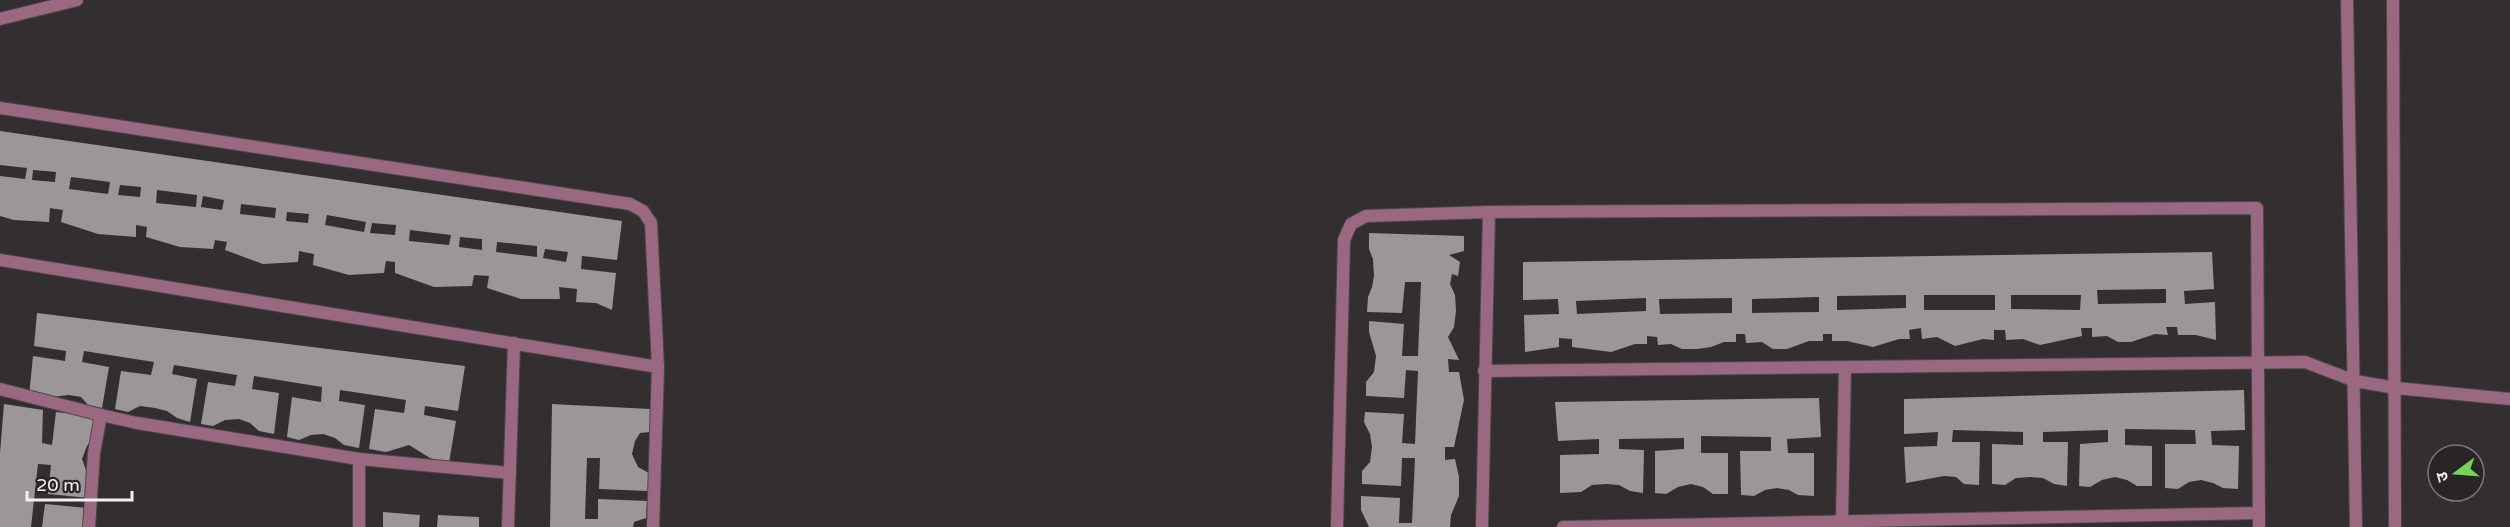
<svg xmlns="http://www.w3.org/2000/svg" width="2510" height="527" viewBox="0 0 2510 527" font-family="'Varela Round','Noto Sans Devanagari',sans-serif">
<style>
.building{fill:#9c9699;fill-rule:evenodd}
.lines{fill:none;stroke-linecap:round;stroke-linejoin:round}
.minor-casing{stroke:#4e494b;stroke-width:14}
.minor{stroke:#9b6881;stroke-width:12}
</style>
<rect width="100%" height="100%" fill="#332e30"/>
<g class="building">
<path d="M0 131 622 221 617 260 582 256 581 269 616 273 612 310 596 303 576 302 577 289 559 287 560 299H521L487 288 489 276 474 275 472 286 434 287 395 273V262L386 261 384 273 349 275 313 265 314 254 299 251 298 262 263 264 225 250 227 242 215 240 213 249 180 247 146 237 147 227 136 225V237L98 234 61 222 63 210 50 208 49 222 14 220 0 216V176L25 179 27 168 0 165ZM33 170 56 172 55 182 32 180ZM71 177 110 182 108 194 69 189ZM120 185 141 187 140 197 118 195ZM157 190 197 195 196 207 156 203ZM203 196 224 200 222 210 201 207ZM241 204 276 208 275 218 240 214ZM287 212 309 214 308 223 286 221ZM327 215 366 222 364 232 325 225ZM372 223 396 225 395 235 370 233ZM410 230 451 235 449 245 409 241ZM460 237 482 239V250L459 247ZM497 242 537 246V257L496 252ZM545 249 568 252 566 262 543 258Z"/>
<path d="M1369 233 1464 236V251L1449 255 1460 262 1458 276 1452 274 1450 284 1455 295 1456 311 1454 327 1448 337 1459 360 1448 359 1449 372H1459L1464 400 1454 447H1445V460L1455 459 1459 477V496L1451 515 1450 527H1369L1361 510V496L1400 498 1399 523H1412L1415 458H1402L1401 486 1362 484V471L1370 462 1372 447 1370 434 1364 422 1365 412 1404 414 1402 443 1415 444 1418 371 1406 370 1404 398 1366 396V382L1374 372 1376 356 1369 332V321L1404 324 1402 356H1418L1421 282H1405L1402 313 1367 312 1368 297 1372 287 1374 276 1373 259 1369 249Z"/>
<path d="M2212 252 2214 289 2184 291 2185 304 2215 302 2216 340 2196 335H2178L2177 327H2166L2168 335 2155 334 2131 342H2118L2107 336 2092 337V328H2081L2082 336 2040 345 2023 339 2006 340 2005 330H1994V340L1983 339 1955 346 1937 337 1922 339 1921 328 1909 330 1910 339H1899L1873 347 1847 341H1832V334H1823V341H1809L1787 349H1773L1762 342 1746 343 1745 334H1736V342H1724L1711 347 1697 349H1682L1671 344 1658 345 1657 337 1647 336V344H1635L1611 352 1572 347V339L1559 338V347L1525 352 1524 315 1559 314 1558 299 1523 300V262ZM2166 289V303L2098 304 2097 290ZM1906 295V308L1837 310V296ZM1924 295H1995V310H1924ZM2011 295H2081L2080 310 2011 309ZM1819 297V312L1752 313V299ZM1646 298V311L1577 314 1576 301ZM1732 298V313L1660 314 1659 299Z"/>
<path d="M37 313 465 366 458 411 425 406 424 415 456 421 449 463 430 458 409 445 386 452 369 449 375 409 404 413 406 400 340 390 339 401 365 405 359 448 344 445 335 438 323 434 311 435 299 440 287 437 292 397 321 402 322 387 254 376 252 389 279 393 274 434 259 431 250 423 239 419 225 420 213 426 201 424 208 382 235 386 237 375 174 365 172 374 197 379 190 422 177 418 167 411 155 408 140 406 128 412 115 409 121 371 151 375 154 362 84 351 82 362 109 367 102 408 88 405 81 397 69 395 43 398 29 396 33 356 65 361 66 351 34 346Z"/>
<path d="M2244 390 2245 430 2211 431 2212 445 2239 446 2238 489 2223 488 2213 483 2201 480 2189 482 2178 489 2165 488V444H2196L2195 430 2125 429V445L2152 446V486H2137L2127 480 2115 477 2102 480 2090 487 2079 486 2080 444 2108 442V430L2043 432V442H2068L2067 486 2054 484 2043 478 2030 477 2016 478 2005 485 1992 484V444L2023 445V432L1953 430 1952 442H1980L1979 485 1964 484 1956 477 1944 476 1906 483 1904 447 1937 446 1938 432 1904 434V399Z"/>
<path d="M1819 398 1821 437 1787 439 1788 453H1814V496L1798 495 1789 490 1777 488 1765 490 1754 496 1741 495 1740 451H1771V437L1701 436V453H1728V494H1713L1703 487 1691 484 1678 487 1666 494 1655 493V451L1684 449V438L1619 439V449L1644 450 1643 493 1630 491 1619 485 1606 484 1592 485 1581 492 1560 493V455L1599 454V439L1558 441 1555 402Z"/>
<path d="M4 404 43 410 42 443 52 445 56 412 98 417 94 436 87 446 82 459 90 481 89 498 48 494 51 465 38 464 31 527H0V453Z"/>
<path d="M552 404 650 409V432L640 433 635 441 632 454 638 467 649 473 648 491 599 489 600 458H587L585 519H598V499L647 501 646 518 634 522 633 527H550Z"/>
<path d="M45 504 87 508 83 527H42Z"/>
<path d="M383 512 420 515 419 527H383Z"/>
<path d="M438 515 479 517V527H437Z"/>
</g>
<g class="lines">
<g class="minor-casing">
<g id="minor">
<path d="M2347 0 2356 527"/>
<path d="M2393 0 2395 527"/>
<path d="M0 19 77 0"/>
<path d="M0 108 630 204 643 211 651 223 658 367 653 527"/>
<path d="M0 260 658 367"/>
<path d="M1484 371 2305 362 2355 381 2396 388 2510 399"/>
<path d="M0 389 101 415"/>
<path d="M359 459 510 473"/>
<path d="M1842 521 1845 367"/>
<path d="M89 527 94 453 101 415 137 423 359 459V527"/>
<path d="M508 527 514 343"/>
<path d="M1337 527 1344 240 1351 224 1366 216 1489 212 2257 208 2259 527"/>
<path d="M1482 527 1489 212"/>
<path d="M1563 527 2259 513"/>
</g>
</g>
<use href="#minor" class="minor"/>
</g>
<g transform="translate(2456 473) rotate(254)"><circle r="28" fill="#292426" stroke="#7a7678" stroke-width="1.5"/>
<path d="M0-4.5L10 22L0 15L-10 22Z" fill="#77d259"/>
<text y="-9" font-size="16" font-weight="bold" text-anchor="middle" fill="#f4f1f2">उ</text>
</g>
<path d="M27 491v9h105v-9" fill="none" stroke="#f4f1f2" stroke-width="3"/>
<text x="36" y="491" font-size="18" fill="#f4f1f2" stroke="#292426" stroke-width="4.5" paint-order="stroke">20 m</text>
</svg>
